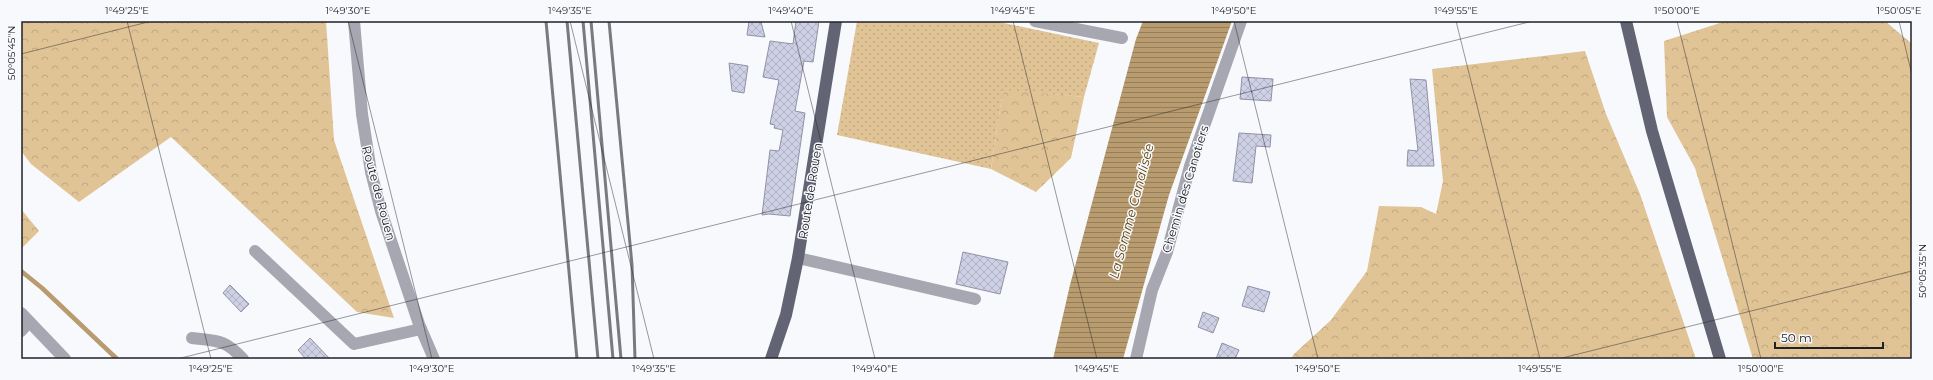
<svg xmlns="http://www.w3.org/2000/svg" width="1933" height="380" viewBox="0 0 1933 380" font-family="Montserrat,sans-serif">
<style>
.forest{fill:url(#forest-crowns)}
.garden{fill:url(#garden-dots)}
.water{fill:url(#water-rules)}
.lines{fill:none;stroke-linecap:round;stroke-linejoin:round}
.stream{stroke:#b89b6e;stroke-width:4.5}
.building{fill:url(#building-cross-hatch);stroke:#9092a5}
.minor{stroke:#a6a7b0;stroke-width:12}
.major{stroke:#626473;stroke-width:12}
.rail{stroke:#797a80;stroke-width:3}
.ticks{fill:none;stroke:#202128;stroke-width:1;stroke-opacity:0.45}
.labels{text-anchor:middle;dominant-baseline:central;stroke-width:3;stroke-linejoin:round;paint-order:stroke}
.street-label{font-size:12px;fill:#202128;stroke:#f8f9fd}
.water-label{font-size:13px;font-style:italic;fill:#62440a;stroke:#f8f9fd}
.neatline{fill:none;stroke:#202128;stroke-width:1.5}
.ticks-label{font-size:10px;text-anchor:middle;fill:#202128}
</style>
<defs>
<pattern id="forest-crowns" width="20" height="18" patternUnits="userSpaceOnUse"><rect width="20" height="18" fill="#e1c496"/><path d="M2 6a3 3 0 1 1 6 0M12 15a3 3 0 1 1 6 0" fill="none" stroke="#c1a881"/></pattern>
<pattern id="garden-dots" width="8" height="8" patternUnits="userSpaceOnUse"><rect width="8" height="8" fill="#e1c496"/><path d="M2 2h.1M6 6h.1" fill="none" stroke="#c1a881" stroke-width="1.8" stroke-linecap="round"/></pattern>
<pattern id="water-rules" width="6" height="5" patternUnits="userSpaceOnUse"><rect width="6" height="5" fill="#b89b6e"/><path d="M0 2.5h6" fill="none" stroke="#957e5a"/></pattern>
<pattern id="building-cross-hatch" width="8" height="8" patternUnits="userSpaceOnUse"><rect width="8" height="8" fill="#ced0e5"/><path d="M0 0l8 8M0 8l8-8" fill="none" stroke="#b1b2c4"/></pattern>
</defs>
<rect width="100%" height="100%" fill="#f8f9fd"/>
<g class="forest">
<path d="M21 21H326L334 140 394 318 357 312 171 137 79 202 31 164 21 151Z"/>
<path d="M1726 21H1885L1912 44V359H1753L1695 168 1667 117 1664 41Z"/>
<path d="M1585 51 1606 114 1640 194 1696 359H1291L1294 354 1331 320 1367 271 1379 206 1421 207 1436 214 1443 181 1432 69Z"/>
<path d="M1003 89 1084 97 1071 158 1036 192 991 169Z"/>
<path d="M21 209 39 231 21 249Z"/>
</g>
<path class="garden" d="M857 21H994L1099 43 1084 97 1003 90 991 169 837 135Z"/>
<path class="water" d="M1143 21H1232L1169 195 1123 359H1053L1070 285 1136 39Z"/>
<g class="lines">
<path class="stream" d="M21 271 42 288 117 359"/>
</g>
<g class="building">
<path d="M749 21 761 22 765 37 747 35Z"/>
<path d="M796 21H819L813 62 804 61 795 111 805 113 790 216 769 214 762 215 770 150 779 151 783 130 774 128 775 125 770 124 779 80 763 77 770 41 793 44Z"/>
<path d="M729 63 748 66 744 93 732 91Z"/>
<path d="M1242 77 1273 79 1271 101 1240 99Z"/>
<path d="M1410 79 1426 80 1434 166H1407L1408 150 1418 151Z"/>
<path d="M1239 133 1271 135 1270 147 1256 146 1252 183 1233 181Z"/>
<path d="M963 252 1008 262 1000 294 956 284Z"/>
<path d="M230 285 249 304 241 312 223 293Z"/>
<path d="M1248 286 1270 292 1264 312 1242 306Z"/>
<path d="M1203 312 1219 318 1213 333 1198 327Z"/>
<path d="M310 338 330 359H306L298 350Z"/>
<path d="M1222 343 1239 350 1235 359H1216Z"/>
</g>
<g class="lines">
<g class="minor">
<path d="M354 21 362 114 371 172 381 211 419 324 434 359"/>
<path d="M1035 21 1122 38"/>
<path d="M255 251 354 344 421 329"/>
<path d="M798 258 975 299"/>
<path d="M21 313 65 359"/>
<path d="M21 331 29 322"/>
<path d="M192 338C217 341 225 339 243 359"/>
<path d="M1136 359 1152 290 1167 252 1190 166 1241 21"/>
</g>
<g class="major">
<path d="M1626 21 1652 131 1720 359"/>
<path d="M771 359 786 315 798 258 836 21"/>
</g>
<g class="rail">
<path d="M546 21 577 359"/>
<path d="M567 21 598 359"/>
<path d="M583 21 613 359"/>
<path d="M591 21 621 359"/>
<path d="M609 21 632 265 635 359"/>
</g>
</g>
<path class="ticks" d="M127 21 211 359M348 21 432 359M570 21 654 359M791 21 875 359M1013 21 1097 359M1234 21 1318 359M1456 21 1540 359M1677 21 1761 359M1899 21 1912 75M21 54 152 21M177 359 1533 21M1558 359 1912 271"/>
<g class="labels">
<g class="street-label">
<text transform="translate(1185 189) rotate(-73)">Chemin des Canotiers</text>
<text transform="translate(810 191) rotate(-81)">Route de Rouen</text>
<text transform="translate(379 193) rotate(75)">Route de Rouen</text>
</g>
<g class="water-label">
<text transform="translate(1131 211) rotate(-75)">La Somme Canalisée</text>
</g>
</g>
<rect width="1933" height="380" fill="none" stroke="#f8f9fd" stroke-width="44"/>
<path d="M1775 342v6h108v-6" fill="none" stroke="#202128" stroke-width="2"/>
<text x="1781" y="342" font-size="12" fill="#202128" stroke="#f8f9fd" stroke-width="3" paint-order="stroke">50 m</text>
<rect x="22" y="22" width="1889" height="336" class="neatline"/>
<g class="ticks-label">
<text x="127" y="14">1°49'25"E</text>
<text x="348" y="14">1°49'30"E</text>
<text x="570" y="14">1°49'35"E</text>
<text x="791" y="14">1°49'40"E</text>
<text x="1013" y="14">1°49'45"E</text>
<text x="1234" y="14">1°49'50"E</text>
<text x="1456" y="14">1°49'55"E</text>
<text x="1677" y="14">1°50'00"E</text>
<text x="1899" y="14">1°50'05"E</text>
<text transform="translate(11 53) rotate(-90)" y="4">50°05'45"N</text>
<text transform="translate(1922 271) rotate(-90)" y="4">50°05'35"N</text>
<text x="211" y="372">1°49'25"E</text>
<text x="432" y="372">1°49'30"E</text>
<text x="654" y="372">1°49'35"E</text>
<text x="875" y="372">1°49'40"E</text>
<text x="1097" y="372">1°49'45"E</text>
<text x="1318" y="372">1°49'50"E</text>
<text x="1540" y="372">1°49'55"E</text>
<text x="1761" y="372">1°50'00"E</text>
</g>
</svg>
